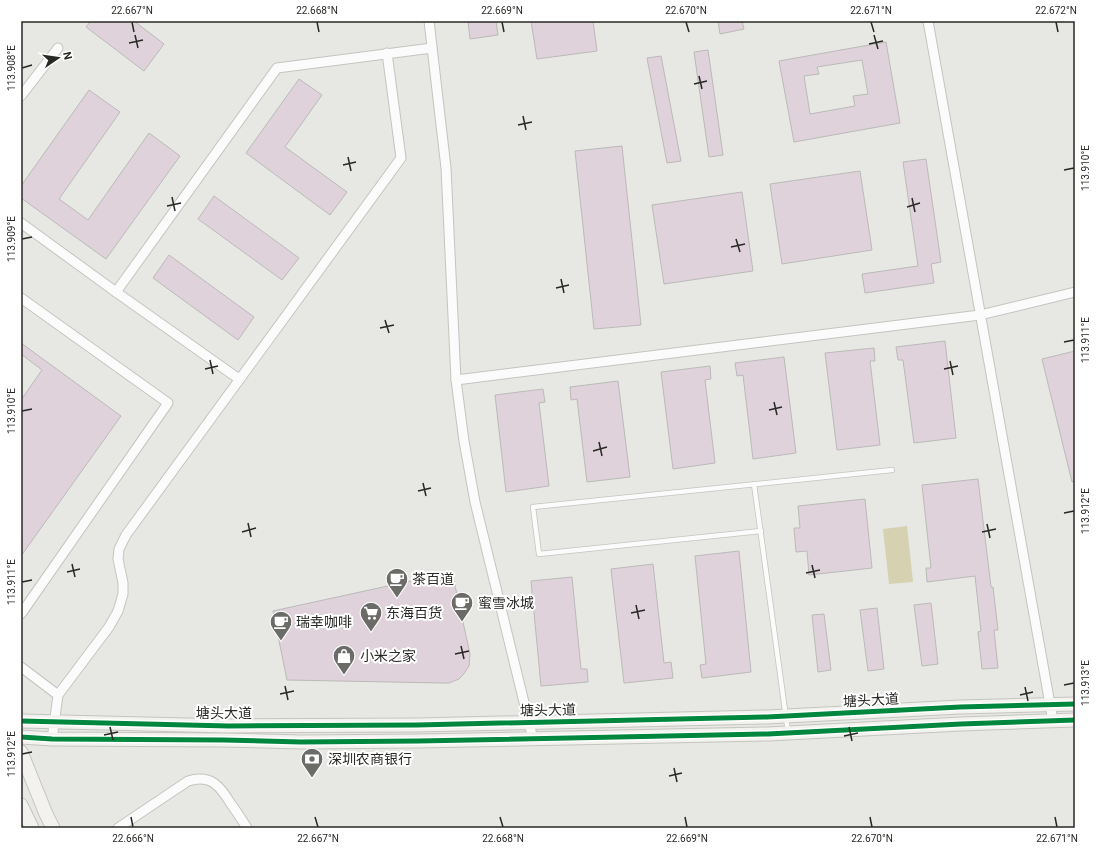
<svg xmlns="http://www.w3.org/2000/svg" width="1096" height="849" viewBox="0 0 1096 849" font-family="Roboto,'Noto Sans SC',sans-serif">
<style>
.green{fill:#d6d1b0}
.building{fill:#dfd2db;stroke:#bbbab9;fill-rule:evenodd}
.lines{fill:none;stroke-linecap:round;stroke-linejoin:round}
.lane-casing{stroke:#c4c4c1;stroke-width:6}
.street-casing{stroke:#c4c4c1;stroke-width:11}
.secondary-casing{stroke:#c4c4c1;stroke-width:15}
.lane{stroke:#fbfbfb;stroke-width:4.5}
.street{stroke:#fbfbfb;stroke-width:9}
.secondary{stroke:#f3f2ee;stroke-width:13}
.cycleway-casing{stroke:#fff;stroke-width:8}
.cycleway{stroke:#00873e;stroke-width:5}
.ticks{fill:none;stroke:#282825;stroke-width:1.5}
.labels{text-anchor:middle;dominant-baseline:central;stroke-width:4;stroke-linejoin:round;paint-order:stroke}
.poi-label{font-size:14px;fill:#282825;stroke:#fff;text-anchor:start}
.street-label{font-size:14px;fill:#282825;stroke:#fff}
.neatline{fill:none;stroke:#282825;stroke-width:1.5}
.ticks-label{font-size:10px;text-anchor:middle;fill:#282825}
</style>
<rect width="100%" height="100%" fill="#e7e7e3"/>
<path class="green" d="M907 526 913 582 889 584 883 529Z"/>
<g class="building">
<path d="M91 21H134L164 44 144 71 86 27Z"/>
<path d="M468 21H496L498 35 470 39Z"/>
<path d="M531 21H593L597 51 537 59Z"/>
<path d="M718 21H742L744 29 720 34Z"/>
<path d="M886 42 900 123 794 142 779 61ZM862 60 868 94 853 96 855 106 810 114 804 76 819 74 817 67Z"/>
<path d="M708 50 723 155 709 157 694 52Z"/>
<path d="M661 56 681 161 667 163 647 58Z"/>
<path d="M299 79 322 95 285 147 347 192 330 215 246 153Z"/>
<path d="M89 90 120 112 59 199 88 220 149 133 180 156 106 259 21 198V186Z"/>
<path d="M622 146 641 325 594 329 575 151Z"/>
<path d="M926 159 941 262 931 264 934 283 865 293 862 274 918 266 903 162Z"/>
<path d="M860 171 872 250 782 264 770 184Z"/>
<path d="M742 192 753 271 664 284 652 205Z"/>
<path d="M214 196 299 258 282 280 198 219Z"/>
<path d="M169 255 254 317 238 340 153 278Z"/>
<path d="M945 341 956 438 914 443 903 360H898L896 347Z"/>
<path d="M21 343 121 416 21 556V400L42 370 21 354Z"/>
<path d="M874 348 875 361H870L880 445 837 450 825 353Z"/>
<path d="M1075 351V481L1072 482 1042 359Z"/>
<path d="M784 357 796 453 753 459 743 375 737 376 735 363Z"/>
<path d="M710 366 711 379 705 380 715 463 673 469 661 372Z"/>
<path d="M618 381 630 477 587 482 577 399 571 400 570 387Z"/>
<path d="M543 389 545 402 539 403 549 486 506 492 495 395Z"/>
<path d="M978 479 991 587H993L998 630H994L998 668 982 669 978 632 981 631 975 576 927 582 926 568H931L922 485Z"/>
<path d="M865 499 872 568 809 575 807 551 796 552 794 528H800L798 506Z"/>
<path d="M739 551 751 672 702 678 700 665 706 664 695 556Z"/>
<path d="M653 564 664 663 671 662 673 678 624 683 611 569Z"/>
<path d="M452 572 470 654 469 666 463 675 459 679 449 683H443L287 680 273 611Z"/>
<path d="M572 577 581 669H587L588 682 541 686 531 581Z"/>
<path d="M931 603 938 664 922 666 914 605Z"/>
<path d="M877 608 884 669 868 671 860 610Z"/>
<path d="M824 614 831 670 818 672 812 615Z"/>
</g>
<g class="lines">
<g class="lane-casing">
<g id="lane">
<path d="M754 484 788 732"/>
<path d="M761 531 539 554 533 507 892 470"/>
</g>
</g>
<g class="street-casing">
<g id="street">
<path d="M429 21 446 168 456 380 464 441 475 502 533 739"/>
<path d="M928 21 1053 721"/>
<path d="M21 96 58 48"/>
<path d="M21 223 116 292 239 379"/>
<path d="M116 292 277 68 432 48"/>
<path d="M21 298 168 403 21 614"/>
<path d="M456 380 980 315 1075 292"/>
<path d="M21 667 58 695"/>
<path d="M52 739 58 695 109 627 118 611 123 594V583L118 559 119 549 126 535 401 158 387 53"/>
<path d="M118 828 188 781C211 774 220 786 231 804 237 812 242 820 247 828"/>
</g>
</g>
<g class="secondary-casing">
<g id="secondary">
<path d="M21 721 229 726 417 725 767 717 960 707 1075 704"/>
<path d="M21 737 52 739 223 740 301 742 418 741 768 734 961 724 1075 720"/>
<path d="M21 752 46 814 53 828"/>
<path d="M21 805 32 828"/>
</g>
</g>
<use href="#lane" class="lane"/>
<use href="#street" class="street"/>
<use href="#secondary" class="secondary"/>
<g class="cycleway-casing">
<g id="cycleway">
<path d="M21 721 229 726 417 725 767 717 960 707 1075 704"/>
<path d="M21 737 52 739 223 740 301 742 418 741 768 734 961 724 1075 720"/>
</g>
</g>
<use href="#cycleway" class="cycleway"/>
</g>
<path class="ticks" d="M132 22 134 32M317 22 319 32M502 22 504 32M686 22 689 32M871 22 874 32M1056 22 1058 32M135 35 138 48M874 35 878 49M129 43 143 40M869 44 883 41M22 68 32 65M699 76 702 89M694 84 707 81M523 116 526 130M518 125 532 122M348 157 351 171M343 165 356 162M1064 170 1074 168M172 197 175 211M912 198 915 212M167 206 181 203M907 207 920 203M22 239 32 237M736 239 740 252M731 247 745 244M561 279 564 293M556 288 569 285M385 320 389 333M380 328 394 325M1064 342 1074 340M210 360 213 374M950 361 953 375M205 369 218 366M944 369 958 366M774 402 777 415M769 410 782 407M22 411 32 409M599 442 602 456M593 451 607 447M423 483 426 496M418 491 431 488M1064 513 1074 511M248 523 251 537M987 524 990 538M242 532 256 528M982 532 996 529M72 564 75 577M812 565 815 578M67 572 80 569M806 573 820 570M22 582 32 580M636 605 639 619M631 613 645 610M461 646 464 659M455 654 469 651M1064 685 1074 683M285 686 288 700M1025 687 1028 701M280 694 294 691M1020 695 1033 692M110 727 113 740M849 727 852 741M104 735 118 732M844 736 858 733M22 754 32 752M674 768 677 782M669 776 682 773M131 817 133 827M315 817 318 827M500 817 503 827M685 817 687 827M870 817 872 827M1055 817 1057 827"/>
<defs>
<g id="cafe-pin" transform="scale(1.15)"><path d="M0 17L-7.5 6A9.5 9.5 0 1 1 7.5 6Z" fill="#6b6b68" stroke="#fff"/><path d="M-5.5-4.5H6V0H3Q3 3.5 0 3.5H-2.5Q-5.5 3.5-5.5 0ZM3-3.2v2h1.7v-2ZM-6 4.5H4V6H-6Z" fill="#fff"/></g>
<g id="supermarket-pin" transform="scale(1.15)"><path d="M0 17L-7.5 6A9.5 9.5 0 1 1 7.5 6Z" fill="#6b6b68" stroke="#fff"/><path d="M-6-5.5h2.5l.6 2H6L4.5 2H-2.5L-4.4-4H-6ZM-1.5 3.2a1.3 1.3 0 1 0 .1 0ZM3 3.2a1.3 1.3 0 1 0 .1 0Z" fill="#fff"/></g>
<g id="shop-pin" transform="scale(1.15)"><path d="M0 17L-7.5 6A9.5 9.5 0 1 1 7.5 6Z" fill="#6b6b68" stroke="#fff"/><path d="M-5-2.5h2.3a2.7 3.5 0 0 1 5.4 0H5L5.5 6h-11ZM-1.5-2.5h3a1.5 2.3 0 0 0-3 0Z" fill="#fff"/></g>
<g id="bank-pin" transform="scale(1.15)"><path d="M0 17L-7.5 6A9.5 9.5 0 1 1 7.5 6Z" fill="#6b6b68" stroke="#fff"/><path d="M-6-4H6V4H-6ZM0-2.3a2.3 2.3 0 1 0 0 4.6a2.3 2.3 0 1 0 0-4.6Z" fill="#fff"/></g>
</defs>
<g fill-rule="evenodd">
<use href="#cafe-pin" x="397" y="579"/>
<use href="#cafe-pin" x="462" y="603"/>
<use href="#supermarket-pin" x="371" y="613"/>
<use href="#cafe-pin" x="281" y="622"/>
<use href="#shop-pin" x="344" y="656"/>
<use href="#bank-pin" x="312" y="759"/>
</g>
<g class="labels">
<g class="poi-label">
<text x="412" y="579">茶百道</text>
<text x="478" y="603">蜜雪冰城</text>
<text x="386" y="613">东海百货</text>
<text x="296" y="622">瑞幸咖啡</text>
<text x="360" y="656">小米之家</text>
<text x="328" y="759">深圳农商银行</text>
</g>
<g class="street-label">
<text transform="translate(871 700) rotate(-3)">塘头大道</text>
<text transform="translate(548 710) rotate(-1)">塘头大道</text>
<text x="224" y="713">塘头大道</text>
</g>
</g>
<rect width="1096" height="849" fill="none" stroke="#ffffff" stroke-width="44"/>
<g transform="translate(58 58) rotate(77)" stroke="#ffffff" stroke-width="3" paint-order="stroke">
<path d="M0-3L7 15L0 10L-7 15Z" fill="#282825"/>
<text y="-6" font-size="11" font-weight="bold" text-anchor="middle" fill="#282825">N</text>
</g>
<rect x="22" y="22" width="1052" height="805" class="neatline"/>
<g class="ticks-label">
<text x="132" y="14">22.667°N</text>
<text x="317" y="14">22.668°N</text>
<text x="502" y="14">22.669°N</text>
<text x="686" y="14">22.670°N</text>
<text x="871" y="14">22.671°N</text>
<text x="1056" y="14">22.672°N</text>
<text transform="translate(11 68) rotate(-90)" y="4">113.908°E</text>
<text transform="translate(1085 168) rotate(-90)" y="4">113.910°E</text>
<text transform="translate(11 239) rotate(-90)" y="4">113.909°E</text>
<text transform="translate(1085 340) rotate(-90)" y="4">113.911°E</text>
<text transform="translate(11 411) rotate(-90)" y="4">113.910°E</text>
<text transform="translate(1085 511) rotate(-90)" y="4">113.912°E</text>
<text transform="translate(11 582) rotate(-90)" y="4">113.911°E</text>
<text transform="translate(1085 683) rotate(-90)" y="4">113.913°E</text>
<text transform="translate(11 754) rotate(-90)" y="4">113.912°E</text>
<text x="133" y="842">22.666°N</text>
<text x="318" y="842">22.667°N</text>
<text x="503" y="842">22.668°N</text>
<text x="687" y="842">22.669°N</text>
<text x="872" y="842">22.670°N</text>
<text x="1057" y="842">22.671°N</text>
</g>
</svg>
